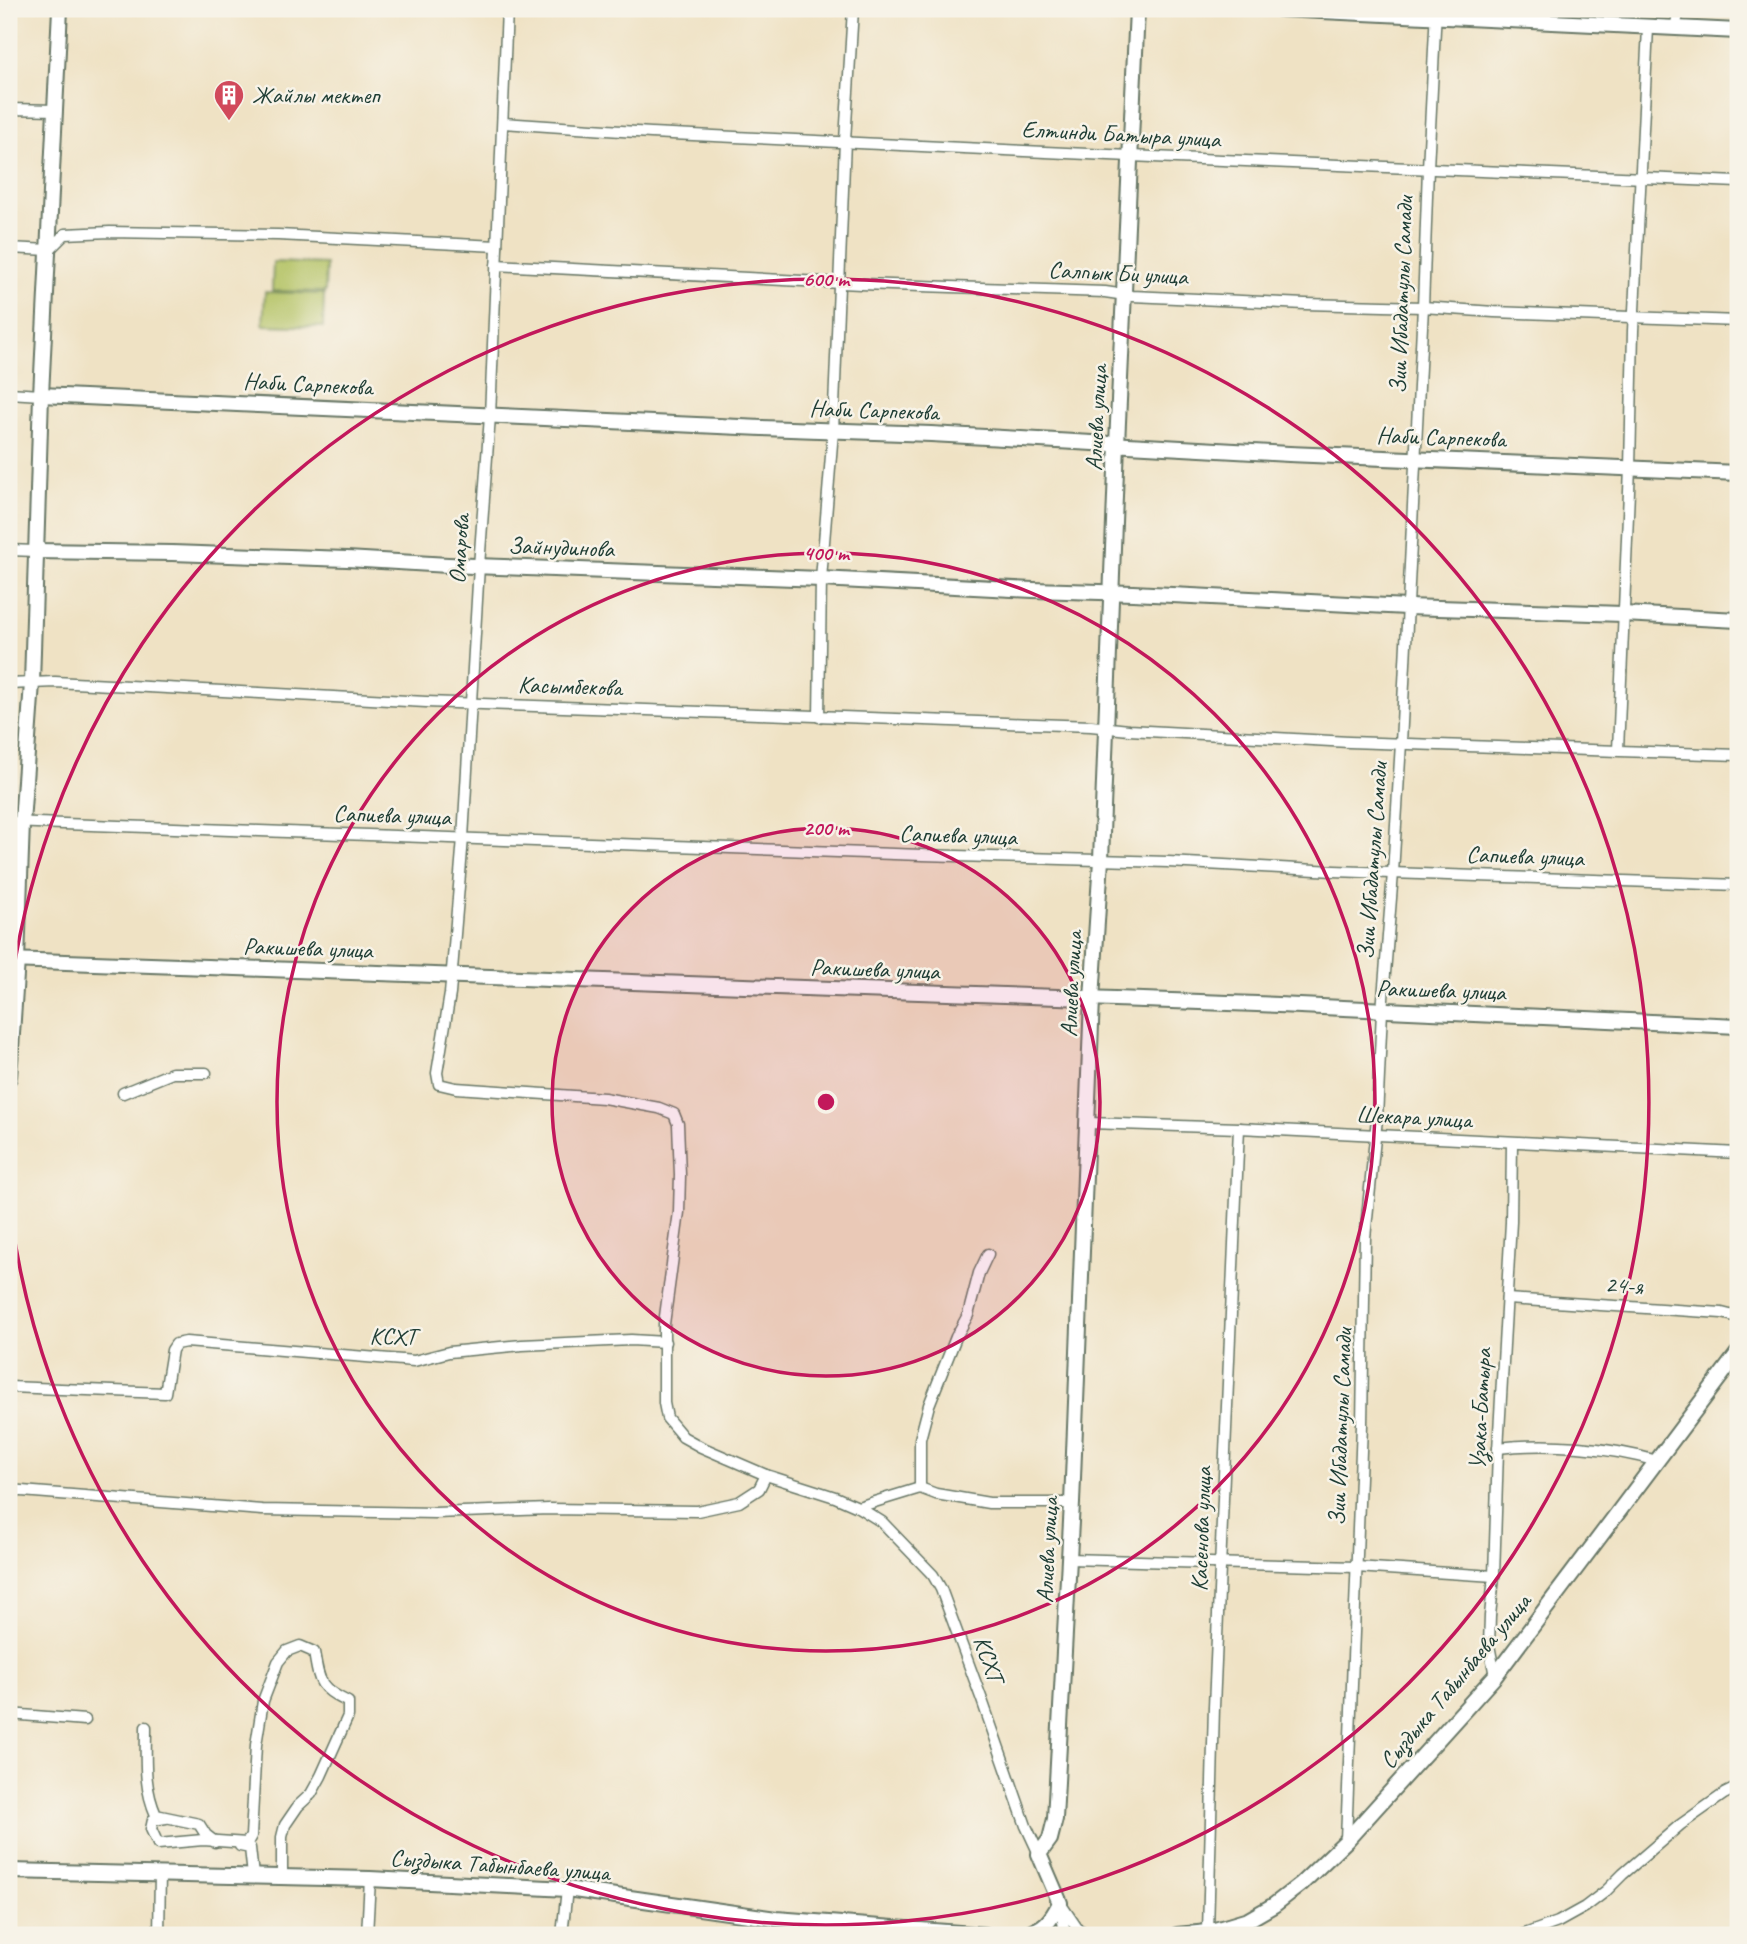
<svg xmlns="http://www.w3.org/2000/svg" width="1747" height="1944" viewBox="0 0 1747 1944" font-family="Caveat,sans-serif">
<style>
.park{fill:#b3c264;stroke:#69804c;stroke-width:2}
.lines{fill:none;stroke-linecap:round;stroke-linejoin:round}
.street-casing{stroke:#687766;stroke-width:13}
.secondary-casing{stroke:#687766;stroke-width:18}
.street{stroke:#fff;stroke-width:10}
.secondary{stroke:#fff;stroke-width:14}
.ring{fill:none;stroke:#c2185b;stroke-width:3.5}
.labels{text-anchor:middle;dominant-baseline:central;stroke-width:5;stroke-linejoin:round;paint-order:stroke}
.poi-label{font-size:24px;fill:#1f3d34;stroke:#f7f3e8;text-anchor:start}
.street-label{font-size:24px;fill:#1f3d34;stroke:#f7f3e8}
.centre{fill:#c2185b;stroke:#f7f3e8;stroke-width:3.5}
.ring-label{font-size:21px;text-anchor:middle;font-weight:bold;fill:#c2185b;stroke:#f7f3e8;stroke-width:5;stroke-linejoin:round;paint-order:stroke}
</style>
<rect width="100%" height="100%" fill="#f7f3e8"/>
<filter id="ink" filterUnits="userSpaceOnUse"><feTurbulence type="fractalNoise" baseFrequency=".0143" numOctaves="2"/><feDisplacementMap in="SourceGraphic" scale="14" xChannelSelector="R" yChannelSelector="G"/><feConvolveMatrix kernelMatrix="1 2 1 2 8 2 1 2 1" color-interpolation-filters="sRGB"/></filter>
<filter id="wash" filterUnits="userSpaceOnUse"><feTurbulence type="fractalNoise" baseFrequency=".00686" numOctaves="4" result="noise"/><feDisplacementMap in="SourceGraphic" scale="28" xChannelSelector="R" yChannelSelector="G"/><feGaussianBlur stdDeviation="1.57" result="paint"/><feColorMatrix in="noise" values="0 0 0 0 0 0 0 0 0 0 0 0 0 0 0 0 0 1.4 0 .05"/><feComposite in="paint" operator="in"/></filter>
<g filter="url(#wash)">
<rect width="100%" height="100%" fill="#efe2c4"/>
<g class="park">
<path d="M273 262 326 264 325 292 272 291Z"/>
<path d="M265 292 324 294 323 327 263 325Z"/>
</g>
</g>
<g filter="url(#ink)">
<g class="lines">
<g class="street-casing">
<g id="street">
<path d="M507 9 490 416 479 566 463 838 450 994 437 1073 439 1084 456 1088 604 1098 659 1108 674 1114 678 1124 680 1175 679 1212 664 1324V1403L667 1418 683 1437 701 1447 766 1475 835 1497 858 1507 882 1522 933 1575 941 1589 982 1700 1026 1826 1039 1854"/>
<path d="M1675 29 1679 9"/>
<path d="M9 109 56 110"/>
<path d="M503 123 651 133 1130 156 1738 182"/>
<path d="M9 248 49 250 65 234 110 232 278 235 497 246"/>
<path d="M496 265 861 284 1105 292 1132 296 1305 304 1423 307 1494 312 1738 321"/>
<path d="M9 393 41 395"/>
<path d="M9 550 35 551"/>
<path d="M9 684 55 682 426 702 1091 726 1129 730 1349 742 1738 755"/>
<path d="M819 717 821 579 833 431 845 141 853 9"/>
<path d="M1618 750 1630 468 1633 331 1648 28"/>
<path d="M9 822 922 855 1168 862 1334 871 1738 885"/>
<path d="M123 1093 172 1073H206"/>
<path d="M1089 1123 1239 1128 1738 1153"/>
<path d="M1507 1299 1722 1313 1738 1317"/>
<path d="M9 1387 165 1393 172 1350 176 1344 186 1342 414 1361 449 1352 522 1345 631 1340 665 1342"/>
<path d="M1498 1448C1547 1442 1610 1447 1657 1461"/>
<path d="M920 1488V1439L929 1405 956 1337 968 1315 979 1273 988 1254"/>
<path d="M9 1490 262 1510 435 1513 549 1509 697 1511 739 1502 759 1489 766 1475"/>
<path d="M858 1507 920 1488 936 1494 989 1503H1072"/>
<path d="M1069 1559 1356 1567 1494 1576"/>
<path d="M1495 1676 1489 1645 1490 1616 1494 1576 1498 1450 1511 1222 1512 1143"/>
<path d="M9 1714 85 1720"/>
<path d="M146 1727C146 1758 143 1786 156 1815L199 1824 206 1835 215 1842"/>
<path d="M166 1818 153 1820 151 1829 158 1844 203 1840 247 1843 251 1836 256 1745 263 1701 278 1662 287 1651 300 1646 314 1652C319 1682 319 1688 348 1702V1716L321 1776 311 1794 298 1806 285 1825 282 1837V1876"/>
<path d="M1346 1840 1362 1425 1365 1238 1377 1118 1382 1011 1393 873 1401 743 1423 307 1428 168 1436 9"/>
<path d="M240 1846 250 1848 253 1876"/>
<path d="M1060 1903 1077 1928 1086 1935"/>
<path d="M1061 1908 1065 1935"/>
<path d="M1208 1932 1214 1707 1239 1128"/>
<path d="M159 1935 160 1873"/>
<path d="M367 1935 370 1879"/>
<path d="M562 1935 567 1889"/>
<path d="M1522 1935 1558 1922 1585 1907 1606 1891 1623 1874 1680 1825 1724 1794 1738 1787"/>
</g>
</g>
<g class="secondary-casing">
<g id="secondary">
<path d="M1280 9 1738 31"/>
<path d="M41 395 762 428 931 434 1289 454 1738 473"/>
<path d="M35 551 172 553 347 559 448 565 821 579 1033 590 1133 593 1407 607 1623 614 1738 620"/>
<path d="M9 960 1257 1004 1738 1026"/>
<path d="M9 1078 17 960 22 823 32 683 41 395 60 9"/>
<path d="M9 1871 370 1879 567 1889 776 1919 986 1935"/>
<path d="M1025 1935C1046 1927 1050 1922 1060 1903L1039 1854 1050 1839 1055 1819 1072 1503 1092 999 1101 860 1117 444 1137 9"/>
<path d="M1177 1935 1208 1932 1248 1920 1274 1905 1301 1884 1346 1841 1495 1676 1738 1353"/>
</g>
</g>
<use href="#street" class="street"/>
<use href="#secondary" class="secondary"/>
</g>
</g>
<circle cx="826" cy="1102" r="274" fill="#c2185b" fill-opacity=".12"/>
<g class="ring">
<circle cx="826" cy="1102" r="274"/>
<circle cx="826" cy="1102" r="549"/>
<path d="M9 1002A823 823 0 1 1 9 1202"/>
</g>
<defs>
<g id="building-pin" transform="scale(1.575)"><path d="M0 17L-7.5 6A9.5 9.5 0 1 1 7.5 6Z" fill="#d1495b" stroke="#f7f3e8"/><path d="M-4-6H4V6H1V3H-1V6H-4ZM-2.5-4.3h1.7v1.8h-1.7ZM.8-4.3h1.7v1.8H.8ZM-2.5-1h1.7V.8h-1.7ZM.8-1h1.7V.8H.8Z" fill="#fff"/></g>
</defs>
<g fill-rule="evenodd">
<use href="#building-pin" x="229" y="95"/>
</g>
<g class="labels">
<g class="poi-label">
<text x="252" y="95">Жайлы мектеп</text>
</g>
<g class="street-label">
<text transform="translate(1121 134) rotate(3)">Елтинди Батыра улица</text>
<text transform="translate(1118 273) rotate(3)">Салпык Би улица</text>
<text transform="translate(1401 295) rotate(-88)">Зии Ибадатулы Самади</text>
<text transform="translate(308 384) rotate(3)">Наби Сарпекова</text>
<text transform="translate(874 410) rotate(2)">Наби Сарпекова</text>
<text transform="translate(1096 418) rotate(-87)">Алиева улица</text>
<text transform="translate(1441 437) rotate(2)">Наби Сарпекова</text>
<text transform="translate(561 547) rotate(2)">Зайнудинова</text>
<text transform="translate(459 549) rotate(-86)">Омарова</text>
<text transform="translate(570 686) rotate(2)">Касымбекова</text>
<text transform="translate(392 815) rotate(2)">Сапиева улица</text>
<text transform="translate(958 835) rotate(2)">Сапиева улица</text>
<text transform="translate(1525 856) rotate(2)">Сапиева улица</text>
<text transform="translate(1372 861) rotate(-86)">Зии Ибадатулы Самади</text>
<text transform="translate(308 948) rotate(2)">Ракишева улица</text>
<text transform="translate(875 969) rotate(2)">Ракишева улица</text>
<text transform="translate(1071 984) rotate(-87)">Алиева улица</text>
<text transform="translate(1441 990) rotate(2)">Ракишева улица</text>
<text transform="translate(1414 1117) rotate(3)">Шекара улица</text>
<text transform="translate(1624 1285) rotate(4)">24-я</text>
<text x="393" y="1336">КСХТ</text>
<text transform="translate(1480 1409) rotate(-87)">Узака-Батыра</text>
<text transform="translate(1340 1427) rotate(-88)">Зии Ибадатулы Самади</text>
<text transform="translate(1201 1529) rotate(-88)">Касенова улица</text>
<text transform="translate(1047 1550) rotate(-87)">Алиева улица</text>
<text transform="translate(989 1659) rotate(70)">КСХТ</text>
<text transform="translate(1455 1681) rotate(-50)">Сыздыка Табынбаева улица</text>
<text transform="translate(500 1865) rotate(4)">Сыздыка Табынбаева улица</text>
</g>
</g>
<circle cx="826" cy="1102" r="10" class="centre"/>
<g class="ring-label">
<text x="826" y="286">600 m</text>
<text x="826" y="560">400 m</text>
<text x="826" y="835">200 m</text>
</g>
<rect width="1747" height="1944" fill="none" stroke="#f7f3e8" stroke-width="35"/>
</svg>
